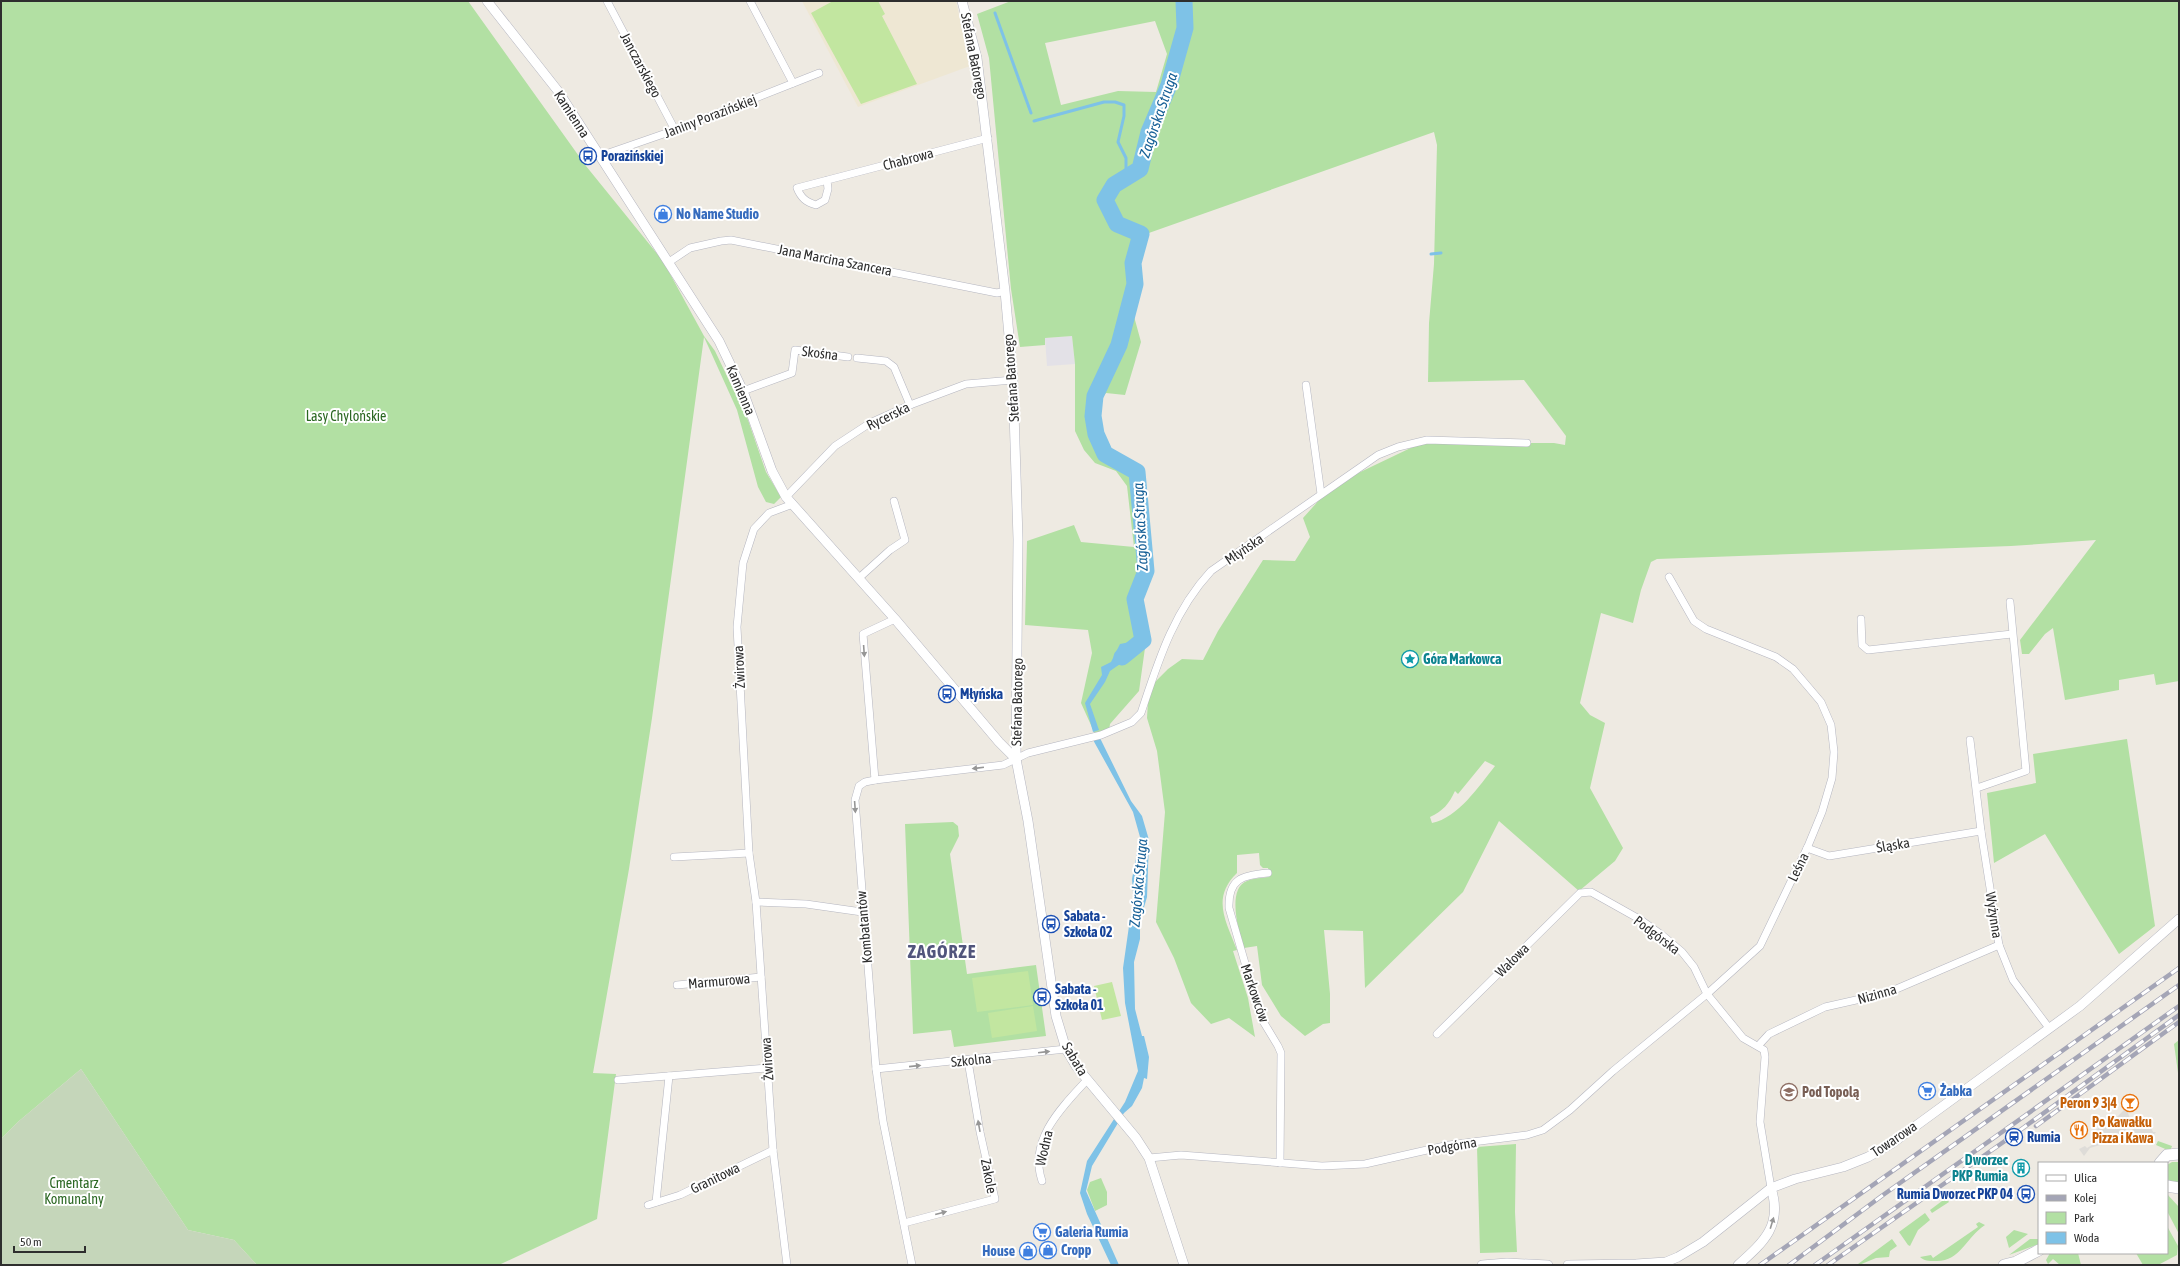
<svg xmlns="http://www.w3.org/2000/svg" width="2180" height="1266" viewBox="0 0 2180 1266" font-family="'Asap Condensed',sans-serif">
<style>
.industrial{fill:#e3e1e7}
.education{fill:#eee7d3}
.green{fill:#b2e0a3;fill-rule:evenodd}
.cemetery{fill:#c5d6ba}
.pitch{fill:#c2e6a0}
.plaza{fill:#dedcd8}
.water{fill:#7ec2e7}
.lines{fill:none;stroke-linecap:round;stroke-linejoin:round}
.stream{stroke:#7ec2e7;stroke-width:3}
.river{stroke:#7ec2e7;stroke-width:17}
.minor-casing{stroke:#b5b6c0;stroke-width:8}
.tertiary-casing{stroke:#b5b6c0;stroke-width:10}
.secondary-casing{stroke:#b5b6c0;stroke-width:12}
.minor{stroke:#fff;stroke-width:7}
.tertiary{stroke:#fff;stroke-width:9}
.secondary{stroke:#fff;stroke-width:11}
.rail-casing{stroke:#a4a5b6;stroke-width:4.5}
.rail{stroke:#fff;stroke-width:3;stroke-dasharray:9;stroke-linecap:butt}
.oneway{fill:#969696}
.labels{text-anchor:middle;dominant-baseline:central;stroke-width:4;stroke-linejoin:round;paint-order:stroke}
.street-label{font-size:14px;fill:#2e2e2e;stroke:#fff}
.transit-label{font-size:14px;font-weight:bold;fill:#164399;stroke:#fff;text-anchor:start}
.shop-label{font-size:14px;font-weight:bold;fill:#366cbe;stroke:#fff;text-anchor:start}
.park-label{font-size:14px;fill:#2a6721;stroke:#fff}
.culture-label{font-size:14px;font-weight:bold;fill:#0d838f;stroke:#fff;text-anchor:start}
.education-label{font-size:14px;font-weight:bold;fill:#785e54;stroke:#fff;text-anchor:start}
.food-label{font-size:14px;font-weight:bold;fill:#c56008;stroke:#fff;text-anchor:end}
.water-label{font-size:15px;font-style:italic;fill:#186197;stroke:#fff}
.district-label{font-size:18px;font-weight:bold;letter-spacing:1px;fill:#51557c;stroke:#fff}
</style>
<rect width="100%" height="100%" fill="#eeeae2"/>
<path class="industrial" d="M1072 336 1075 364 1047 366 1045 338Z"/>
<path class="education" d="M802 1H956L970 66 858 107Z"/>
<g class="green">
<path d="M1 1H468L586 166 663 261 704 336 715 351 748 420 766 472 781 497 774 504 766 502 758 487 737 410 704 337 652 718 629 869 593 1073 616 1074 597 1219 503 1263 499 1265H257L234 1240 188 1230 81 1069 19 1121 1 1139Z"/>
<path d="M1011 1H2179V681L2156 685 2154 674 2119 680V690L2065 700 2053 628 2045 634 2029 654H2022L2020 640 2096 540 2011 546 1657 559 1651 562 1641 590 1633 623 1601 613 1580 703 1590 715 1605 723 1590 788 1623 848 1615 861 1579 891 1499 821 1463 892 1365 988 1363 931 1324 930 1330 994V1023L1323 1024 1305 1036 1281 1016 1262 985 1257 946 1244 948C1239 933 1226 889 1247 881 1254 878 1262 878 1269 877L1268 868H1263L1260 865 1259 853 1237 855V873C1211 898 1226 921 1237 950L1233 951 1248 998 1255 1037 1229 1018 1211 1024 1191 1003 1174 958 1156 922 1165 812 1157 751 1147 718 1148 701 1154 683 1168 669 1182 659 1203 660 1218 631 1263 560 1295 561 1310 537 1303 518 1321 498 1352 476 1421 443H1554L1565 445 1566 436 1524 380 1428 382 1429 323 1434 264 1437 145 1434 132 1146 234 1132 309 1141 342 1125 395 1106 393 1096 406 1092 420 1104 451 1137 476 1150 567 1133 617 1145 648 1139 691 1110 724 1109 731 1095 734 1081 703 1092 653 1088 630 1025 625 1027 541 1074 525 1081 542 1134 547 1127 486 1116 471 1095 463 1084 450 1075 431V364L1072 336 1045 338V345L1020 347 1011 289 989 58 977 14ZM1155 21 1167 54 1156 92 1118 91 1061 105 1045 43ZM1485 761 1495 766C1479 786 1458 818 1432 823L1430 817C1443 811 1449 804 1455 791L1458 794Z"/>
<path d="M2127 739 2155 926 2119 954 2045 834 1994 863 1987 793 2036 783 2033 754Z"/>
<path d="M953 822 958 826 959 836 950 854 967 974 1036 965 1046 1036 954 1047 951 1030 913 1034 905 824Z"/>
<path d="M2179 1040V1080L2174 1044Z"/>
<path d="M2158 1141 2172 1146 2170 1151 2156 1145Z"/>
<path d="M1516 1144 1515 1212 1517 1252 1480 1253 1477 1147Z"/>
<path d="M2172 1162H2179V1182H2172L2167 1179V1165Z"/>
<path d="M1101 1178 1107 1192V1205L1095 1211 1087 1190 1090 1182Z"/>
<path d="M2167 1194 2179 1207V1234L2167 1211Z"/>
<path d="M1946 1198 1949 1202 1932 1213 1930 1210Z"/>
<path d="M1925 1213 1930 1220 1918 1230 1910 1246 1908 1245 1899 1232Z"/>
<path d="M1979 1222 1985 1225C1965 1238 1960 1263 1934 1261 1929 1261 1924 1261 1920 1257L1931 1255 1933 1258 1978 1227 1976 1224Z"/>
<path d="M2167 1226 2178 1246 2177 1255 2158 1265H2143L2136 1253H2167Z"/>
<path d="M2014 1230 2028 1234 2009 1248 2006 1237Z"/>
<path d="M1892 1239 1897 1246 1890 1251 1889 1257 1876 1258 1859 1265 1858 1264Z"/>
<path d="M2030 1239H2039V1244L2009 1255Z"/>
<path d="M2050 1253H2078L2081 1265H2060L2053 1259 2048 1264 2046 1260Z"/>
</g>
<path class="cemetery" d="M81 1069 188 1230 234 1240 257 1265H1V1139L19 1121Z"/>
<g class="pitch">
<path d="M833 1H878L885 14 882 16 917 84 861 104 811 13Z"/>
<path d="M1028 971 1033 1005 977 1012 972 978Z"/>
<path d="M1112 982 1121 1016 1102 1020 1094 986Z"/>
<path d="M1033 1006 1037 1031 992 1038 988 1013Z"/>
</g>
<path class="plaza" d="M2127 1102 2130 1106 2127 1110 2130 1119 2125 1121 2124 1128 2129 1132 2147 1119 2153 1132H2156L2148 1141H2144L2141 1138 2110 1142 2090 1148 2084 1156 2079 1149 2085 1146 2087 1148 2097 1142 2091 1133 2118 1116 2124 1110 2125 1104Z"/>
<g class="water">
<path d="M1139 640 1141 644 1135 649 1136 653 1110 671 1105 682 1090 704 1099 730 1093 732 1085 703 1102 675 1101 667 1111 662 1120 644 1130 642 1133 645Z"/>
<path d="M1092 738H1100L1131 801 1142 816 1149 840 1147 897 1140 921V939L1134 962 1135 1009 1142 1036H1144L1149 1057 1147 1079 1144 1078 1142 1088 1132 1106 1124 1113 1092 1166 1086 1191 1119 1265H1111L1087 1214 1080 1193 1087 1161 1125 1102 1138 1071 1125 1003 1123 968 1130 919 1134 906 1132 879 1140 837 1133 812Z"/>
</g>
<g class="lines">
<g class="stream">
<path d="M995 13 1031 113"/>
<path d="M1034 121 1104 102H1115L1124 105V116L1118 142 1126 158V177"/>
<path d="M1431 254 1441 253"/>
</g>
<path class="river" d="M1122 657 1143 640 1135 599 1146 571 1137 472 1105 454 1096 434 1093 416 1095 396 1119 345 1135 284 1133 263 1141 234 1117 224 1105 200 1114 185 1140 169 1149 132 1169 85 1185 28 1184 1"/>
<g class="minor-casing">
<g id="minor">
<path d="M607 1 675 130"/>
<path d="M750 1 793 83"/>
<path d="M600 156 675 130 819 73"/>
<path d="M827 180 828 189 825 200 816 205C806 202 801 198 797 188L988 138"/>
<path d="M669 262 690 248 721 241 731 240 997 293 1005 291"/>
<path d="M857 358 886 361 894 367 910 405"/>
<path d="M1306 385 1321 494"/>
<path d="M743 391 792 373 795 350 848 357"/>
<path d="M786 497 835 446 870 423 910 405 966 384 1013 380"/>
<path d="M859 578 890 550 905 540 894 501"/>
<path d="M1861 619 1862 645 1868 650 2012 634"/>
<path d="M1970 740 1981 831 1999 945 2013 980 2049 1028"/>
<path d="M875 780 863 634 895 619"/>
<path d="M1977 788 2026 771 2010 602"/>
<path d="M1807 848 1829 856 1981 831"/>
<path d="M674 857 749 853"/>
<path d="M1268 873C1242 875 1228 879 1229 908L1261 1018 1278 1046 1281 1053 1280 1163"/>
<path d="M756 902 806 904 862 912"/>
<path d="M677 985 761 977"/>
<path d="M1437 1034 1580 893 1591 892 1641 920 1662 935 1682 952 1694 967 1707 994 1743 1038 1764 1050 1765 1057 1760 1122 1771 1188"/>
<path d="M1758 1046 1769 1034 1825 1007 1887 993 1999 945"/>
<path d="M876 1069 1066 1049"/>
<path d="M618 1080 767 1068"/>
<path d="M1149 1158 1181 1155 1322 1166 1365 1164 1449 1145 1527 1135 1543 1130 1570 1110 1613 1071 1707 994 1760 946 1808 846 1822 812 1832 778 1834 752 1831 725 1821 702 1793 669 1776 657 1706 629 1694 621 1669 577"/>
<path d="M1042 1181C1028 1140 1062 1107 1087 1080"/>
<path d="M656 1202 669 1076"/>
<path d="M648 1205 680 1195 773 1150"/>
<path d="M904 1223 995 1199 980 1132 968 1061"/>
<path d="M787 1265 773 1150 756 902 749 853 737 627 743 563 754 529 769 513 793 504"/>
<path d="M912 1265 883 1121 876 1069 855 800 859 786 865 782 875 780 1003 765 1028 753 1101 735 1132 722 1141 713C1158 662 1173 612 1211 571L1378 455 1398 447 1427 440 1527 443"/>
</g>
</g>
<g class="tertiary-casing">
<g id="tertiary">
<path d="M487 1 558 91 719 341 743 391 772 471 786 497 895 619 999 742 1016 759"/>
<path d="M962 1 977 58 1005 291 1013 380 1018 539 1016 759 1028 821 1056 1016 1066 1049 1076 1066 1136 1138 1149 1158 1184 1265"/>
<path d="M1482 1265 1507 1263 1548 1265"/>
<path d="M1568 1265 1636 1264 1666 1262 1678 1257 1703 1242 1771 1188 1795 1179 1843 1167 1868 1157 1891 1144 2080 1006 2179 919"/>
<path d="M1738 1265C1764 1242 1783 1225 1771 1188"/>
</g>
</g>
<g class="secondary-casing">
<g id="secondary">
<path d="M2160 1163 2167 1155 2179 1154"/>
<path d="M2167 1186 2179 1188"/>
<path d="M2004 1265 2016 1262 2039 1250"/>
</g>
</g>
<use href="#minor" class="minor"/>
<use href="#tertiary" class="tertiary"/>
<use href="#secondary" class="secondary"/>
<g class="rail-casing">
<g id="rail">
<path d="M2036 1126 2179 1022"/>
<path d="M1760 1265 2179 968"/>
<path d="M1789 1265 1883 1195 2179 985"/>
<path d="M1815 1265 2179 1006"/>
<path d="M1828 1265 2012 1136 2179 1015"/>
</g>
</g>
<use href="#rail" class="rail"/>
</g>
<defs><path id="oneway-solid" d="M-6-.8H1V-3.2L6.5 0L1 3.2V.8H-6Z"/></defs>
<g class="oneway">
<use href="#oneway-solid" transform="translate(864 651) rotate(86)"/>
<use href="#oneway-solid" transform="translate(978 768) rotate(173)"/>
<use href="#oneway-solid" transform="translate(855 807) rotate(86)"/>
<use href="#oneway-solid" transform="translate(1044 1052) rotate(-7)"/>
<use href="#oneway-solid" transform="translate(915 1066) rotate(-6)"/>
<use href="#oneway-solid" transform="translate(979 1126) rotate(-100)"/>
<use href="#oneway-solid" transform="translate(941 1213) rotate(-15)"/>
<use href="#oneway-solid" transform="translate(1772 1223) rotate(-73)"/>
</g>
<defs>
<g id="bus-ring" transform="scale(0.9)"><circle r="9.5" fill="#fff" stroke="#1a4fb4" stroke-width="1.5"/><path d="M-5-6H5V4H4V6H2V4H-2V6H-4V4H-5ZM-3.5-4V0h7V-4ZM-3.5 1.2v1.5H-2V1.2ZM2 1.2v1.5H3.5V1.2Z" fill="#1a4fb4"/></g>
<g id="shop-ring" transform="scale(0.9)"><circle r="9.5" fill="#fff" stroke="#3f7fe0" stroke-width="1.5"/><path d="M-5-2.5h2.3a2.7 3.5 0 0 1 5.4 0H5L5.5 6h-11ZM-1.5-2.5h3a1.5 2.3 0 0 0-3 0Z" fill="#3f7fe0"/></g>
<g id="sight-ring" transform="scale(0.9)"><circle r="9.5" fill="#fff" stroke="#0f9aa8" stroke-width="1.5"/><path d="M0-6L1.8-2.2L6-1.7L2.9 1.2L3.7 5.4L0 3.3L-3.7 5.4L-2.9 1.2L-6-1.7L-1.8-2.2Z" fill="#0f9aa8"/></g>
<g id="supermarket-ring" transform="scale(0.9)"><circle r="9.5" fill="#fff" stroke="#3f7fe0" stroke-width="1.5"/><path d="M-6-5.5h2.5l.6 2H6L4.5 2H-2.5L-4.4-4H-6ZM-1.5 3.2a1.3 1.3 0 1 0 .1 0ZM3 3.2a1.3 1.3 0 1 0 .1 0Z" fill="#3f7fe0"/></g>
<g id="school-ring" transform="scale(0.9)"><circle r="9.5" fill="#fff" stroke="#8d6e63" stroke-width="1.5"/><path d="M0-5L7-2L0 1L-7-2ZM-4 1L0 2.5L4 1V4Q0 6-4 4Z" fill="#8d6e63"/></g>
<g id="bar-ring" transform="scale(0.9)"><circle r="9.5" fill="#fff" stroke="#e8710a" stroke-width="1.5"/><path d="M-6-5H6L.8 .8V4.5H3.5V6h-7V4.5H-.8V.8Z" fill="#e8710a"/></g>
<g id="restaurant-ring" transform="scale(0.9)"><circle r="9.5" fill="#fff" stroke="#e8710a" stroke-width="1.5"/><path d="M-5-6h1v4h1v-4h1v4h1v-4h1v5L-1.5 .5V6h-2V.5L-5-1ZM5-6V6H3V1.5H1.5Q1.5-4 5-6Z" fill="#e8710a"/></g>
<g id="station-ring" transform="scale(0.9)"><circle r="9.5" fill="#fff" stroke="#1a4fb4" stroke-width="1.5"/><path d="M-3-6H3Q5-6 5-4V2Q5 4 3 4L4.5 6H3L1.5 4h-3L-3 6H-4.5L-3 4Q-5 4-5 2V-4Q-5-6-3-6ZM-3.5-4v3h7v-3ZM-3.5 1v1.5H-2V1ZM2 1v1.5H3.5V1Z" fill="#1a4fb4"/></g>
<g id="building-ring" transform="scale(0.9)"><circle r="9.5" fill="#fff" stroke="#0f9aa8" stroke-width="1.5"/><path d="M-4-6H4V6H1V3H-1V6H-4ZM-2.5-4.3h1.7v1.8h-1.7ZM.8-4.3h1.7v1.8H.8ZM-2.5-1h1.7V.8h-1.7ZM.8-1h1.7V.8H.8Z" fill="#0f9aa8"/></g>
</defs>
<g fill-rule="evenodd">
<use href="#bus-ring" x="588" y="156"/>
<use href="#shop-ring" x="663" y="214"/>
<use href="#sight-ring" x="1410" y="659"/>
<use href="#bus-ring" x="947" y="694"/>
<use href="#bus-ring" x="1051" y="924"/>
<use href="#bus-ring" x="1042" y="997"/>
<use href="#supermarket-ring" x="1927" y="1091"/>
<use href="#school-ring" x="1789" y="1092"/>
<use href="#bar-ring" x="2130" y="1103"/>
<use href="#restaurant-ring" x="2079" y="1130"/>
<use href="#station-ring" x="2014" y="1137"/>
<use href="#building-ring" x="2021" y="1168"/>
<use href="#bus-ring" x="2026" y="1194"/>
<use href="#supermarket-ring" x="1042" y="1232"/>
<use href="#shop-ring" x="1048" y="1250"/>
<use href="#shop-ring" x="1028" y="1251"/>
</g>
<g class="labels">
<g class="street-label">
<text transform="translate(974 56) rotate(79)">Stefana Batorego</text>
<text transform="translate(641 65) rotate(62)">Janczarskiego</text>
<text transform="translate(572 114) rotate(57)">Kamienna</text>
<text transform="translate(710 116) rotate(-21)">Janiny Porazińskiej</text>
<text transform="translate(908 159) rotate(-15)">Chabrowa</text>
<text transform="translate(835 260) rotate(11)">Jana Marcina Szancera</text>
<text transform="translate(820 353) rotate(7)">Skośna</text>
<text transform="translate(1011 378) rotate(-94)">Stefana Batorego</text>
<text transform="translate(741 390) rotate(67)">Kamienna</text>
<text transform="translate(888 416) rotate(-26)">Rycerska</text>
<text transform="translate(1244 549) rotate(-34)">Młyńska</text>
<text transform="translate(739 667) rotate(-93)">Żwirowa</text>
<text transform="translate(1017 702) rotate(-89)">Stefana Batorego</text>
<text transform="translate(1893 845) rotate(-10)">Śląska</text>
<text transform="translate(1798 867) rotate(-64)">Leśna</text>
<text transform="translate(1994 915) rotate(81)">Wyżynna</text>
<text transform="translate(864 927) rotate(-95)">Kombatantów</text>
<text transform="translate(1657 935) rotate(37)">Podgórska</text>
<text transform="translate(1512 960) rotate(-45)">Wałowa</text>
<text transform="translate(719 981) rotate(-5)">Marmurowa</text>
<text transform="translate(1255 993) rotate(71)">Markowców</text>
<text transform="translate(1877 994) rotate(-16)">Nizinna</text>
<text transform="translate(767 1059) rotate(-94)">Żwirowa</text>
<text transform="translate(1075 1059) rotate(59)">Sabata</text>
<text transform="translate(971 1060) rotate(-6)">Szkolna</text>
<text transform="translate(1894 1139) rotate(-34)">Towarowa</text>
<text transform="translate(1452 1146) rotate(-10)">Podgórna</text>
<text transform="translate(1044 1148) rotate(-77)">Wodna</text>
<text transform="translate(989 1176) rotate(79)">Zakole</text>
<text transform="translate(715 1178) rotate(-26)">Granitowa</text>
</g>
<g class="transit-label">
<text x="601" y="156">Porazińskiej</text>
<text x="960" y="694">Młyńska</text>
<text x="1064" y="916">Sabata -<tspan x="1064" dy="16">Szkoła 02</tspan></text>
<text x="1055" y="989">Sabata -<tspan x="1055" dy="16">Szkoła 01</tspan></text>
<text x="2027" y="1137">Rumia</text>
<text x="2013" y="1194" text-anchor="end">Rumia Dworzec PKP 04</text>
</g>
<g class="shop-label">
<text x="676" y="214">No Name Studio</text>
<text x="1940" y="1091">Żabka</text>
<text x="1055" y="1232">Galeria Rumia</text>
<text x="1061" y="1250">Cropp</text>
<text x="1015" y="1251" text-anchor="end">House</text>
</g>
<g class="park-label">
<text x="346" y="416">Lasy Chylońskie</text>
<text x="74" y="1183">Cmentarz<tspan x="74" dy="16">Komunalny</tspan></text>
</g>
<g class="culture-label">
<text x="1423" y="659">Góra Markowca</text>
<text x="2008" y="1160" text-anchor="end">Dworzec<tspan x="2008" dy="16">PKP Rumia</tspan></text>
</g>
<g class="education-label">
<text x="1802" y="1092">Pod Topolą</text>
</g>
<g class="food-label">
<text x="2117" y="1103">Peron 9 3|4</text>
<text x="2092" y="1122" text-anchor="start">Po Kawałku<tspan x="2092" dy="16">Pizza i Kawa</tspan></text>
</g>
<g class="water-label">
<text transform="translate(1158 115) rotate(-71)">Zagórska Struga</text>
<text transform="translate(1140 527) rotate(-93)">Zagórska Struga</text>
<text transform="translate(1138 883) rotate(-85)">Zagórska Struga</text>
</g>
<g class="district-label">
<text x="942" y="951">ZAGÓRZE</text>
</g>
</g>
<rect width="2180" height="1266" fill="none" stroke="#2e2e2e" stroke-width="4"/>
<rect x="2038" y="1162" width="130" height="92" fill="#ffffff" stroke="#ababab"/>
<rect x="2046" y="1175" width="20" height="6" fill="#ffffff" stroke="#ababab"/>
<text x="2074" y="1182" font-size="12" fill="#2e2e2e">Ulica</text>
<rect x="2046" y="1195" width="20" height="6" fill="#a4a5b6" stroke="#ababab"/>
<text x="2074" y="1202" font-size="12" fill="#2e2e2e">Kolej</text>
<rect x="2046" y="1212" width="20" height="12" fill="#b2e0a3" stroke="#ababab"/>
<text x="2074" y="1222" font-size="12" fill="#2e2e2e">Park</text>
<rect x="2046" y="1232" width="20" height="12" fill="#7ec2e7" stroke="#ababab"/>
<text x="2074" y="1242" font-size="12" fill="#2e2e2e">Woda</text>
<path d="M14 1246v6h71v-6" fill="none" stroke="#2e2e2e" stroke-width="2"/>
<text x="20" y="1246" font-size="12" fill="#2e2e2e" stroke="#ffffff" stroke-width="3" paint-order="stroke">50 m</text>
</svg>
